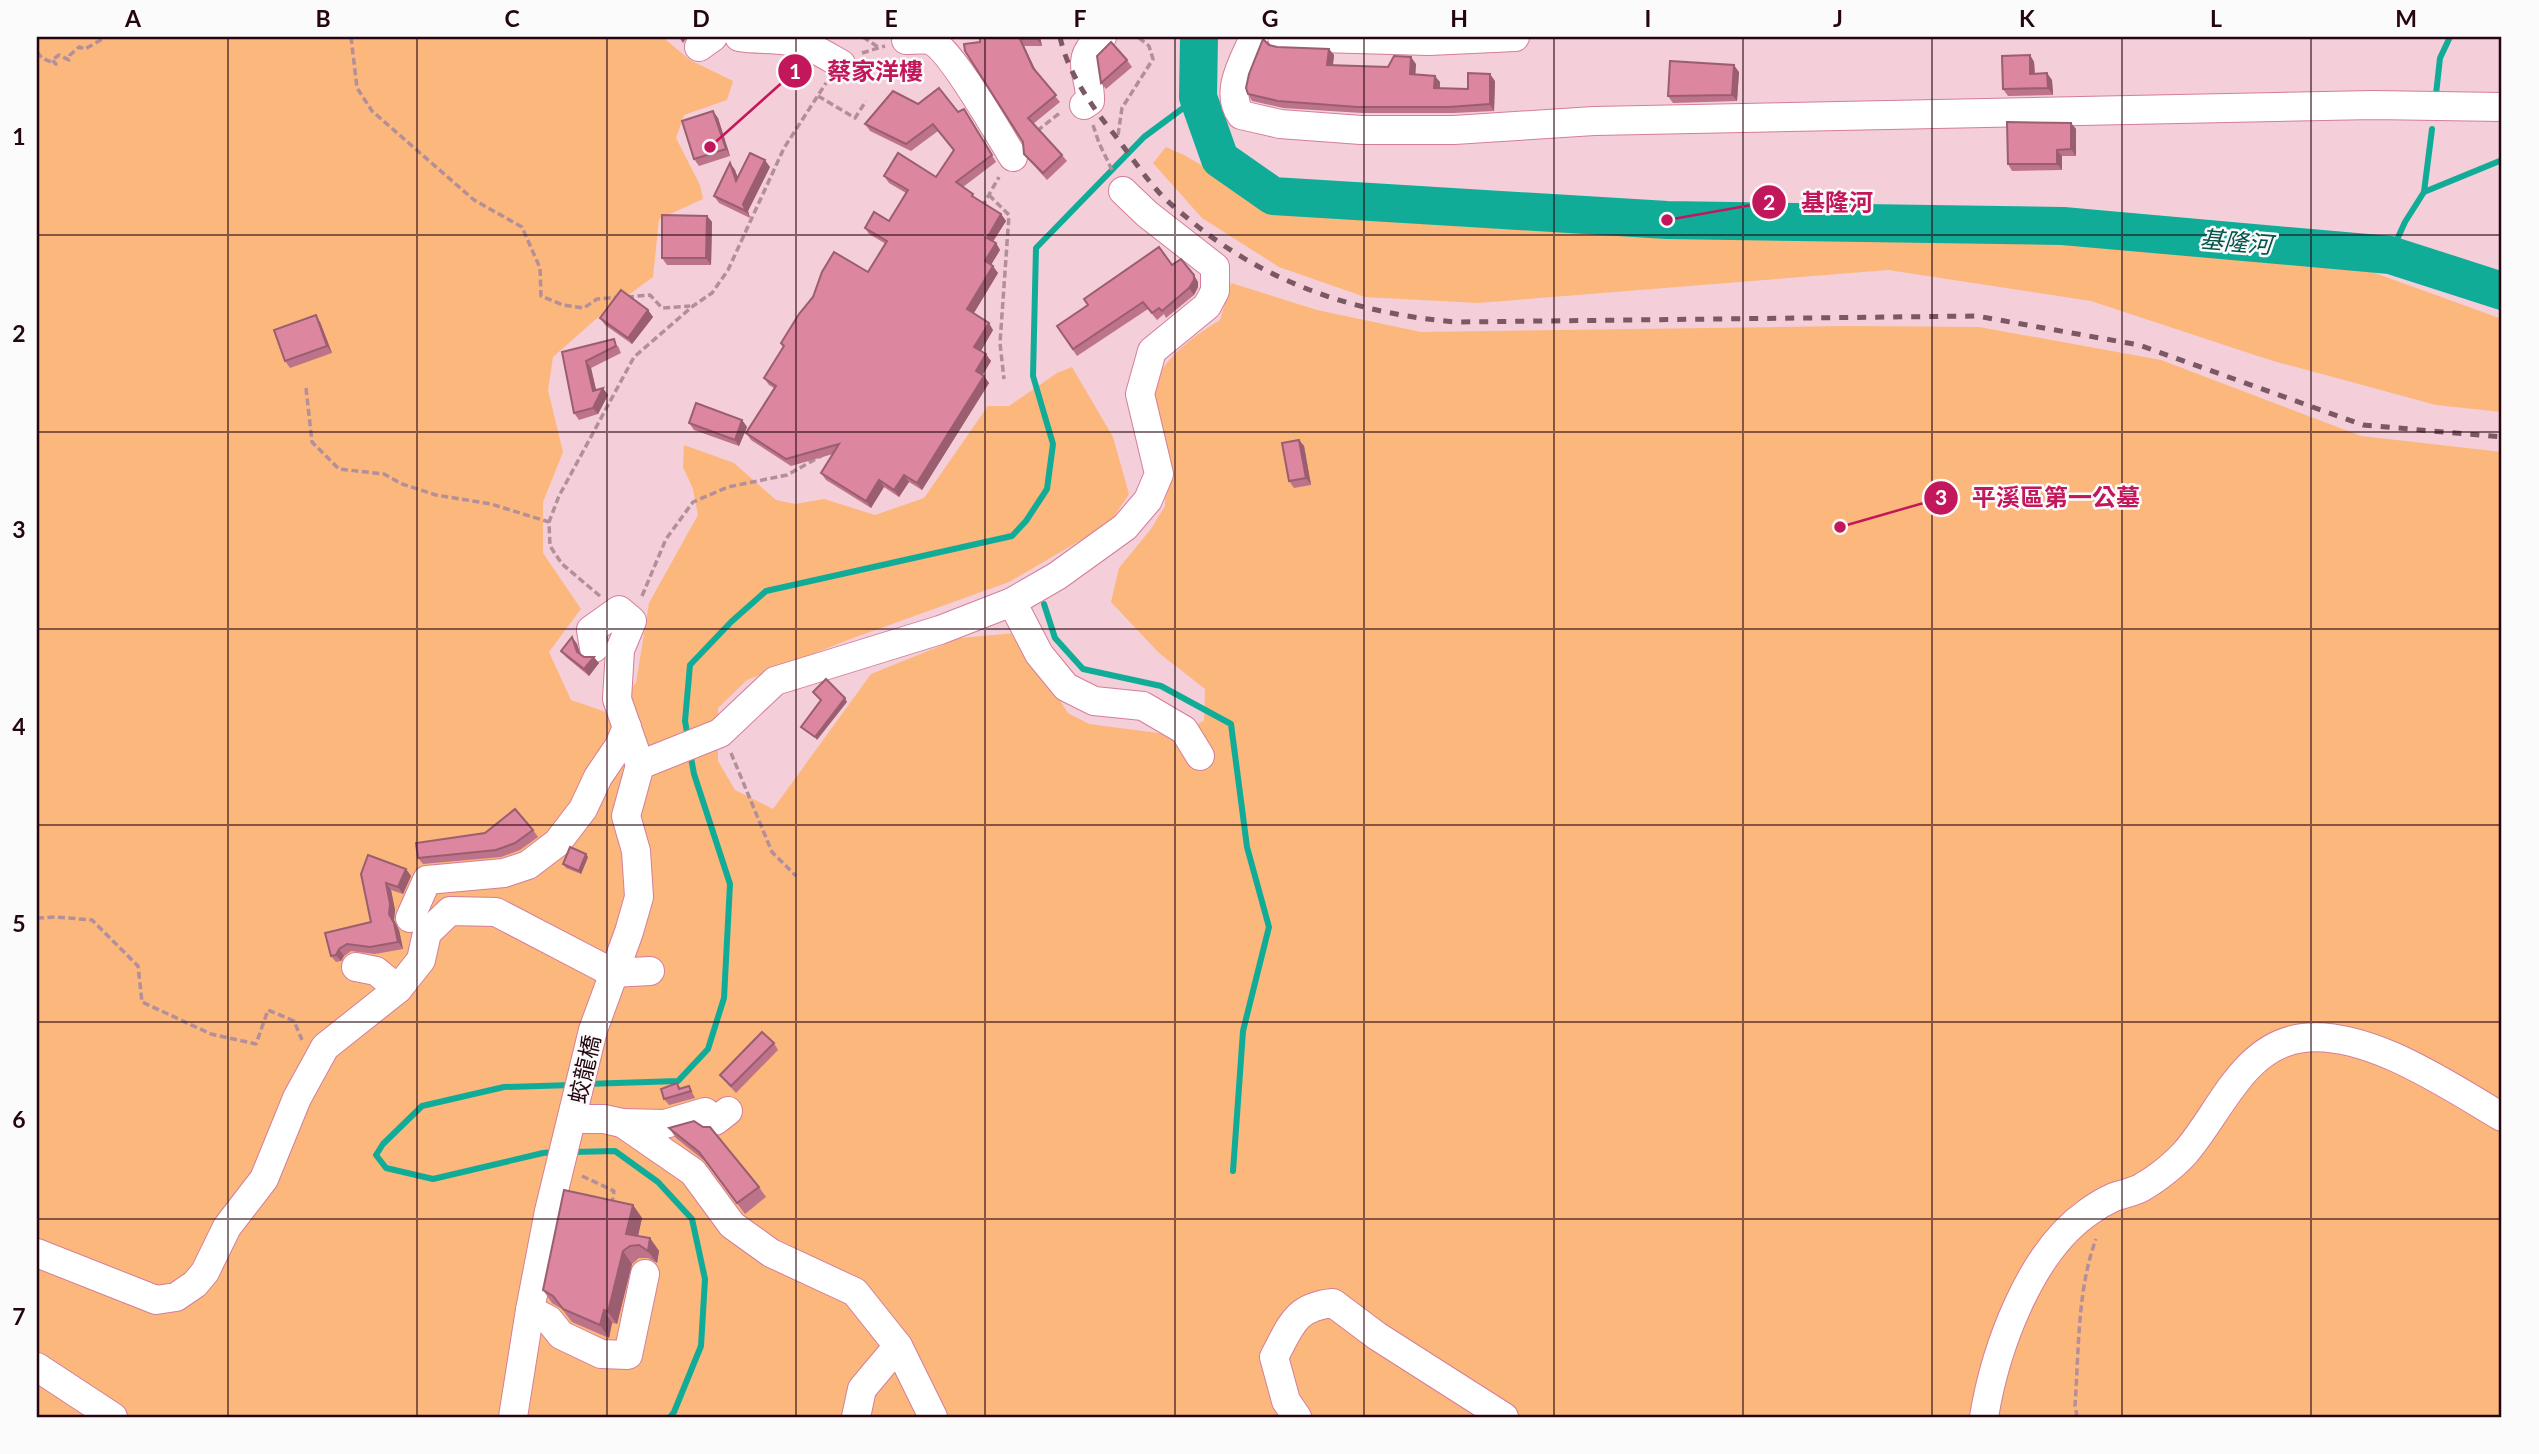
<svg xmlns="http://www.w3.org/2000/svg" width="2539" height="1454" viewBox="0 0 2539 1454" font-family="Lato,'Noto Sans TC',sans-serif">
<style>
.green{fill:#fcb77d}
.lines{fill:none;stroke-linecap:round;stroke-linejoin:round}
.stream{stroke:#10ac98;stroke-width:6}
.river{stroke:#10ac98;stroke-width:38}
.minor-casing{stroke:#d47e99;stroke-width:30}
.path{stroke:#b38f99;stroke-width:3.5;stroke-dasharray:7 3.5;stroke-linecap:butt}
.minor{stroke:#fff;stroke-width:28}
.rail{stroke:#7a5864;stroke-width:5;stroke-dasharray:9 9;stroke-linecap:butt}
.wall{fill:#bd738a}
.shaded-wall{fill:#9a5e70}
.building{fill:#dc86a0;stroke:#9a5e70;stroke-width:2}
.grid{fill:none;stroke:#240511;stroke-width:2;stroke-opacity:0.55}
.labels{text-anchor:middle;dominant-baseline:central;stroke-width:5;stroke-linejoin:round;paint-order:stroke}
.street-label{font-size:23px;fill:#240511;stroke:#fbfbfb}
.water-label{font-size:24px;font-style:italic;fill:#03544a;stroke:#fbfbfb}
.leader{fill:none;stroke:#c2185b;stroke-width:2.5}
.callout-dot{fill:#c2185b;stroke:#fbfbfb;stroke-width:2.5}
.mark-label{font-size:21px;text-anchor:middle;font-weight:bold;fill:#fff}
.callout-label{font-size:24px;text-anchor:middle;font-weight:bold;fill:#c2185b;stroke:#fbfbfb;stroke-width:5;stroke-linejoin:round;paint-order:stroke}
.neatline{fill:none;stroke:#240511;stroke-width:2.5}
.grid-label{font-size:23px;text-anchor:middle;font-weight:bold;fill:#240511}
</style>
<rect width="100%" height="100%" fill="#f4ced8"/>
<g class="green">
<path d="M37 37H665L666 40 690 60 733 81 727 100 684 115 676 138 700 185 703 199 659 219 653 277 596 319 553 357 548 390 563 452 543 502V553L581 609 549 652 571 700 606 712 636 683 649 603 698 515 693 489 683 467 684 445 734 463 776 500 795 504 824 499 875 515 924 498 988 406H1009L1057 373 1072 367 1113 437 1129 494 1110 523 1009 582 853 638 747 680 718 708V761L735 790 773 809 871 674 960 638 1016 633 1068 713 1089 724 1173 735 1204 721 1205 689 1159 653 1111 602 1119 568 1151 529 1165 506 1167 460 1150 389C1170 353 1187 341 1220 320L1231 283 1317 310 1421 332 1846 326 1979 327 2161 360 2361 436 2502 452V1417H37Z"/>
<path d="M1166 147 1184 155 1277 209 1466 227 1817 236 2098 239 2328 262 2361 268 2502 319V412L2436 405 2270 360 2091 301 1888 270 1478 303 1365 297 1279 267 1202 218 1153 163Z"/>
</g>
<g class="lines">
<g class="stream">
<path d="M2436 94 2440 58 2450 37"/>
<path d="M2424 192 2502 160"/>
<path d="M2390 255 2405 222 2424 192 2432 129"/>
<path d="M1044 604 1055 638 1083 669 1161 686 1231 724 1247 847 1269 927 1243 1031 1233 1171"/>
<path d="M688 738 685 721 690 665 731 622 766 591 1012 536 1026 521 1047 489 1053 444 1033 376 1036 248 1144 137 1198 97"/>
<path d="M586 1084 678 1081 708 1049 724 998 730 884 694 774 690 752"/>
<path d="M555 1152 543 1153 433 1179 386 1168 376 1155 383 1144 422 1106 504 1087 572 1085"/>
<path d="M573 1152 615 1151 658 1182 692 1219 705 1279 701 1346 674 1412 670 1417"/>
</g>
<path class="river" d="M1199 37 1198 97 1220 159 1273 196 1667 220 2063 226 2390 255 2502 291"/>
<g class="minor-casing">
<g id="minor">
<path d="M739 37C756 40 772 38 789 41 807 43 825 55 841 64"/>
<path d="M1254 37C1244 61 1224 91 1241 115L1280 124 1361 130H1454L1594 121 2373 105 2502 107"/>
<path d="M1282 37 1429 41 1515 37"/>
<path d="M906 40C913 40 922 39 929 40 949 46 1000 136 1013 157"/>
<path d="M699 47 713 37"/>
<path d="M1084 105 1090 101C1091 73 1072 59 1102 37"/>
<path d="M1012 602 1039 654 1066 687 1094 701 1143 706 1184 730 1200 756"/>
<path d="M640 765 720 733 775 681 940 630 1012 602 1057 576 1125 527 1148 500 1159 474 1140 394 1152 351 1207 306 1215 291V267L1147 214 1123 191"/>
<path d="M410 918 427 880 504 873 528 865 557 843 583 809 598 777 619 746 627 727"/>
<path d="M356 967 376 971 398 989"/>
<path d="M573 1119H604L622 1123 693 1172 732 1225 771 1253 855 1292 898 1346 933 1417"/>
<path d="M622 1123 665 1124 705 1112 715 1121 728 1111"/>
<path d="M37 1253 156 1300 176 1297 195 1284 205 1272 227 1227 264 1179 297 1098 325 1047 398 989 421 960 427 933 450 911 496 912 613 973 650 971"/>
<path d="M530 1310 549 1320 561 1335 601 1354 628 1355 645 1274"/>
<path d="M37 1367 113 1417"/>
<path d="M513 1417 530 1310 549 1211 593 1030 629 932 639 897 636 851 626 816 640 765 617 699 620 650 632 621 619 610 591 630 594 648"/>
<path d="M856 1417 862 1389 898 1346"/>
<path d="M1297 1417 1286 1401 1274 1357C1291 1326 1294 1307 1333 1303L1377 1336 1504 1417"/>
<path d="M1984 1417C1995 1350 2029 1254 2087 1213 2095 1207 2105 1201 2114 1197 2124 1193 2136 1192 2144 1186 2158 1178 2175 1164 2185 1153 2220 1113 2243 1045 2303 1038 2368 1030 2449 1086 2502 1117"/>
</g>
</g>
<g class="path">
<path d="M351 37 357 88 372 111 474 200 522 227 540 268 541 296 563 305 584 308 597 299 619 297"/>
<path d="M863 37 878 47"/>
<path d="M37 52 42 58 56 64 52 60 59 55 69 60 70 55 79 47 85 49 106 37"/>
<path d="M862 53 885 46"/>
<path d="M818 96 855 118 866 101"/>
<path d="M1093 125 1099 143 1112 170"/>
<path d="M1037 131 1061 112"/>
<path d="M1118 135 1122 108 1153 59 1149 46 1138 37"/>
<path d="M989 195 1009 215 1000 343 1004 379"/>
<path d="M982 207 999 177"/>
<path d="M627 297 650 295 662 308 690 306"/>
<path d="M306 388 312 442 339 469 384 474 402 484 436 495 491 504 549 522"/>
<path d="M600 596 562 564 550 546 549 522 559 496 634 357 693 306 712 293 728 270 784 148 826 83"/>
<path d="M642 596 666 539 693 502 728 487 787 475 823 455"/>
<path d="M731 753 772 852 796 876"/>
<path d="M37 918 56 917 92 920 138 966 142 1002 211 1034 256 1044 268 1010 294 1021 302 1040"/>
<path d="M582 1176 614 1191 612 1203"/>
<path d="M2077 1417 2075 1405C2079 1351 2077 1290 2096 1239"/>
</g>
<use href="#minor" class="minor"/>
<path class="rail" d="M1060 37C1068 74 1093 108 1117 138 1130 155 1142 173 1156 189 1166 201 1179 211 1191 221 1267 284 1359 314 1456 322L1977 316 2139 345 2363 425 2502 437"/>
</g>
<g class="wall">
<path d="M1040 37 1042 46H1024L1036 73 1060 102 1033 124 1062 155 1067 161 1047 180 1029 160 1024 154 1023 142 980 42Z"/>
<path d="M1269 45 1277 47 1329 49 1334 55 1333 65 1388 67 1416 64 1415 74 1440 82V88L1468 89 1495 81 1494 111 1453 113H1362L1283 108 1252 101 1248 94Z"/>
<path d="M2030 55 2034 62 2035 74 2052 80 2053 95 2008 96 2003 89Z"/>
<path d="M1127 60 1132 67 1106 89 1101 83Z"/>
<path d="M1739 72 1737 101 1673 103 1668 96Z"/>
<path d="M918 104 958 112 964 109 996 162 963 187 976 199 1001 214 1006 221 993 242 996 243 1000 250 991 265 998 273 974 313 993 330 981 351 991 361 982 375 989 383 922 490 909 482 899 497 884 487 871 508 826 480 821 473 833 454 791 466 751 440 746 433 774 388 769 385 764 378 783 347 781 343 868 272 886 244 869 234 865 228 889 221 906 193 889 183 884 176 936 177 954 151 938 131 911 151 870 131 865 124Z"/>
<path d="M718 118 730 156 699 166 694 159Z"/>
<path d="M2071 123 2076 129V156H2062V170L2012 171 2008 164Z"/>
<path d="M730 163 735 170 738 178 770 167 748 211 750 218 719 203 714 196Z"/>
<path d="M707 216 712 222 711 265H667L662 258Z"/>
<path d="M1172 265 1198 282V287L1194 295 1166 318 1164 314 1157 320 1148 309 1077 356 1057 326 1088 305Z"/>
<path d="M648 310 653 317 632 344 605 325 600 318Z"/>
<path d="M320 322 332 353 290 368 285 361Z"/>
<path d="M618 346 621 353 591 368 596 390 608 395 598 414 579 420 574 413 562 352Z"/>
<path d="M742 420 747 427 739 446 694 430 689 423Z"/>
<path d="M1299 440 1304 446 1311 485 1294 488 1289 481Z"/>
<path d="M572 637 577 644 580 654 599 663 589 676 566 657 561 651Z"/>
<path d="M533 830 538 837 520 850 501 857 423 864 418 858 485 833Z"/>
<path d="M368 855 406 869 411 876 403 894 391 890 395 910 394 920 399 930 403 949 375 954 351 951 344 956 341 961 336 962 331 956 371 922Z"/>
<path d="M588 857 581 874 566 868 563 864Z"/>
<path d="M774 1043 778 1050 736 1093 725 1081 720 1075Z"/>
<path d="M677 1083 681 1089 689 1086 695 1098 669 1105 664 1099Z"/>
<path d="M669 1128 759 1187 766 1197 745 1214 706 1162 676 1138Z"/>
<path d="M633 1205 642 1218 638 1236 650 1238 659 1251 657 1263 648 1258H639L632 1264 617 1324 612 1323 609 1338 572 1322 562 1309 552 1303 543 1290Z"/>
</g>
<g class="shaded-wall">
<path d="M679 37H687L683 43Z"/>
<path d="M1036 37H1040L1042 46 1037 39Z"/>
<path d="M1020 39 1024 46 1038 75 1033 68Z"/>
<path d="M1329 49 1334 55 1332 72 1327 65Z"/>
<path d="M2030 55 2034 62 2035 80 2030 74Z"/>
<path d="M1411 57 1416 64 1415 81 1410 74Z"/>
<path d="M1734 65 1739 72 1737 101 1732 95Z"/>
<path d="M2047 73 2052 80 2053 95 2048 88Z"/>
<path d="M1490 74 1495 81 1494 111 1490 104Z"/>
<path d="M1435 76 1440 82 1439 95 1434 88Z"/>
<path d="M713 111 718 118 730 156 726 149Z"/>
<path d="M2071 123 2076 129V156L2071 149Z"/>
<path d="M2057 150 2062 156V170L2057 164Z"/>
<path d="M765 160 770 167 748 211 750 218 746 211 743 204Z"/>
<path d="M730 163 735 170 741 188 736 181Z"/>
<path d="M1001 214 1006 221 991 244 987 238Z"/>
<path d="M707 216 712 222 711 265 706 258Z"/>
<path d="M996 243 1000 250 989 268 985 261Z"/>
<path d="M993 266 998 273 972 316 967 309Z"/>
<path d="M1194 275 1198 282V287L1194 295 1189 288Z"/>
<path d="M648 310 653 317 632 344 628 338Z"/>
<path d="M316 315 320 322 332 353 327 346Z"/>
<path d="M989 323 993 330 979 354 974 347Z"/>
<path d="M986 354 991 361 981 378 976 371Z"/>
<path d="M586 361 591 368 598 398 593 391Z"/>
<path d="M984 376 989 383 922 490 917 483Z"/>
<path d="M603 388 608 395 598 414 593 408Z"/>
<path d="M742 420 747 427 739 446 735 440Z"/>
<path d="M1299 440 1304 446 1311 485 1306 478Z"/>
<path d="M904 475 909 482 899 497 894 490Z"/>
<path d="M879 480 884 487 871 508 866 501Z"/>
<path d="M572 637 577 644 582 659 577 652Z"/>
<path d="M594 657 599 663 589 676 584 669Z"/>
<path d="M845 698 847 702 817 740 815 737Z"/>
<path d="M586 854 588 857 581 874 579 871Z"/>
<path d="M406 869 411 876 403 894 398 887Z"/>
<path d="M386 883 391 890 395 910 394 920 399 930 403 949 398 942 389 914Z"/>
<path d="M339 949 344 956 341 961 336 955Z"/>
<path d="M633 1205 642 1218 636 1245 626 1234Z"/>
<path d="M650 1238 659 1251 657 1263 648 1251Z"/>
<path d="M623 1251 632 1264 617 1324 608 1312Z"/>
<path d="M604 1310 612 1323 609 1338 600 1325Z"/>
</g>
<g class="building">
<path d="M980 37H1036L1037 39H1020L1033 68 1056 95 1028 118 1062 155 1043 173 1024 154 1023 142 965 51 964 44 980 42Z"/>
<path d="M1263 39 1269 45 1277 47 1329 49 1327 65 1388 67 1394 56 1411 57 1410 74 1435 76 1434 88 1468 89V73L1490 74V104L1449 107H1357L1278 101 1248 94 1246 88 1249 74Z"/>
<path d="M1111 42 1127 60 1101 83 1097 56Z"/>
<path d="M2030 55V74L2047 73 2048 88 2003 89 2002 56Z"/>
<path d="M1670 61 1734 65 1732 95 1668 96Z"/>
<path d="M939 88 958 112 964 109 992 155 956 182 973 194 972 196 1001 214 987 238 996 243 985 261 993 266 967 309 989 323 974 347 986 354 976 371 984 376 917 483 904 475 894 490 879 480 866 501 821 473 839 444 786 459 746 433 776 386 764 378 784 346 781 343 799 314 813 297 822 272 834 252 868 272 887 241 865 228 874 212 889 221 908 190 884 176 898 153 936 177 954 150 933 124 906 144 865 124 893 91 918 104Z"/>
<path d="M713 111 726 149 694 159 682 121Z"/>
<path d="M2007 122 2071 123V149L2057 150V164H2008Z"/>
<path d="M750 153 765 160 743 204 746 211 714 196 730 163 736 181Z"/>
<path d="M662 215 707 216 706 258H662Z"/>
<path d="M1159 247 1172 265 1181 259 1194 275V280L1189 288 1162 311 1159 308 1152 313 1143 302 1073 349 1057 326 1088 305 1084 299Z"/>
<path d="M621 290 648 310 628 338 600 318Z"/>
<path d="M316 315 327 346 285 361 274 330Z"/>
<path d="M614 339 616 346 586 361 593 391 603 388 593 408 574 413 562 352Z"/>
<path d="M696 403 742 420 735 440 689 423Z"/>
<path d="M1299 440 1306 478 1289 481 1282 443Z"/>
<path d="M572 637 577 652 584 657H594L584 669 561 651Z"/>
<path d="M826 679 845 698 815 737 801 727 821 700 813 692Z"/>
<path d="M515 809 533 830 515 843 496 850 418 858 416 843 485 833Z"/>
<path d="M570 847 586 854 579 871 563 864Z"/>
<path d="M368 855 406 869 398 887 386 883 390 904 389 914 394 923 398 942 370 947 347 944 339 949 336 955 331 956 325 933 371 922 361 874Z"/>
<path d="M762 1032 774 1043 731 1086 720 1075Z"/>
<path d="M677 1083 679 1089 689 1086 691 1091 664 1099 661 1089Z"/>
<path d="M694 1121 703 1127H710L759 1187 737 1203 699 1152 669 1128Z"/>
<path d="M564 1190 633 1205 626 1234 650 1238 648 1251 639 1245 630 1246 623 1251 608 1312 604 1310 600 1325 563 1309 553 1296 543 1290Z"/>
</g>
<path class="grid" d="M228 37V1417M417 37V1417M607 37V1417M796 37V1417M985 37V1417M1175 37V1417M1364 37V1417M1554 37V1417M1743 37V1417M1932 37V1417M2122 37V1417M2311 37V1417M37 235H2502M37 432H2502M37 629H2502M37 825H2502M37 1022H2502M37 1219H2502"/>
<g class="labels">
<g class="street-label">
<text transform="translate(584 1069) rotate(-77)">蛟龍橋</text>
</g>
<g class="water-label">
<text transform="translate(2236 241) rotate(5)">基隆河</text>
</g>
</g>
<path class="leader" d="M710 147L795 71M1667 220L1769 202M1840 527L1941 498"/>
<g class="callout-dot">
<circle cx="710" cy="147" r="7"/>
<circle cx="1667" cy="220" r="7"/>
<circle cx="1840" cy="527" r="7"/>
<circle cx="795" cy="71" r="18"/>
<circle cx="1769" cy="202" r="18"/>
<circle cx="1941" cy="498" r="18"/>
</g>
<g class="mark-label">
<text x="795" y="79">1</text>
<text x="1769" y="210">2</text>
<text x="1941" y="505">3</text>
</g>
<g class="callout-label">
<text x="875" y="80">蔡家洋樓</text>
<text x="1837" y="211">基隆河</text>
<text x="2056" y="506">平溪區第一公墓</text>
</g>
<rect width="2539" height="1454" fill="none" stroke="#fbfbfb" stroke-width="77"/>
<rect x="38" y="38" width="2462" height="1378" class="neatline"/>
<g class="grid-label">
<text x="133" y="27">A</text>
<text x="323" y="27">B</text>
<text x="512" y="27">C</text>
<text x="701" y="27">D</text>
<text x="891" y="27">E</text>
<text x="1080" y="27">F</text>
<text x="1270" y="27">G</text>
<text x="1459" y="27">H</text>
<text x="1648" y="27">I</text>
<text x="1838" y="27">J</text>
<text x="2027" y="27">K</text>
<text x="2216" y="27">L</text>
<text x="2406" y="27">M</text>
<text x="19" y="145">1</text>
<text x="19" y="342">2</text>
<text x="19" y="538">3</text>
<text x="19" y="735">4</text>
<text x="19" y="932">5</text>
<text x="19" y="1128">6</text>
<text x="19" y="1325">7</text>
</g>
</svg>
